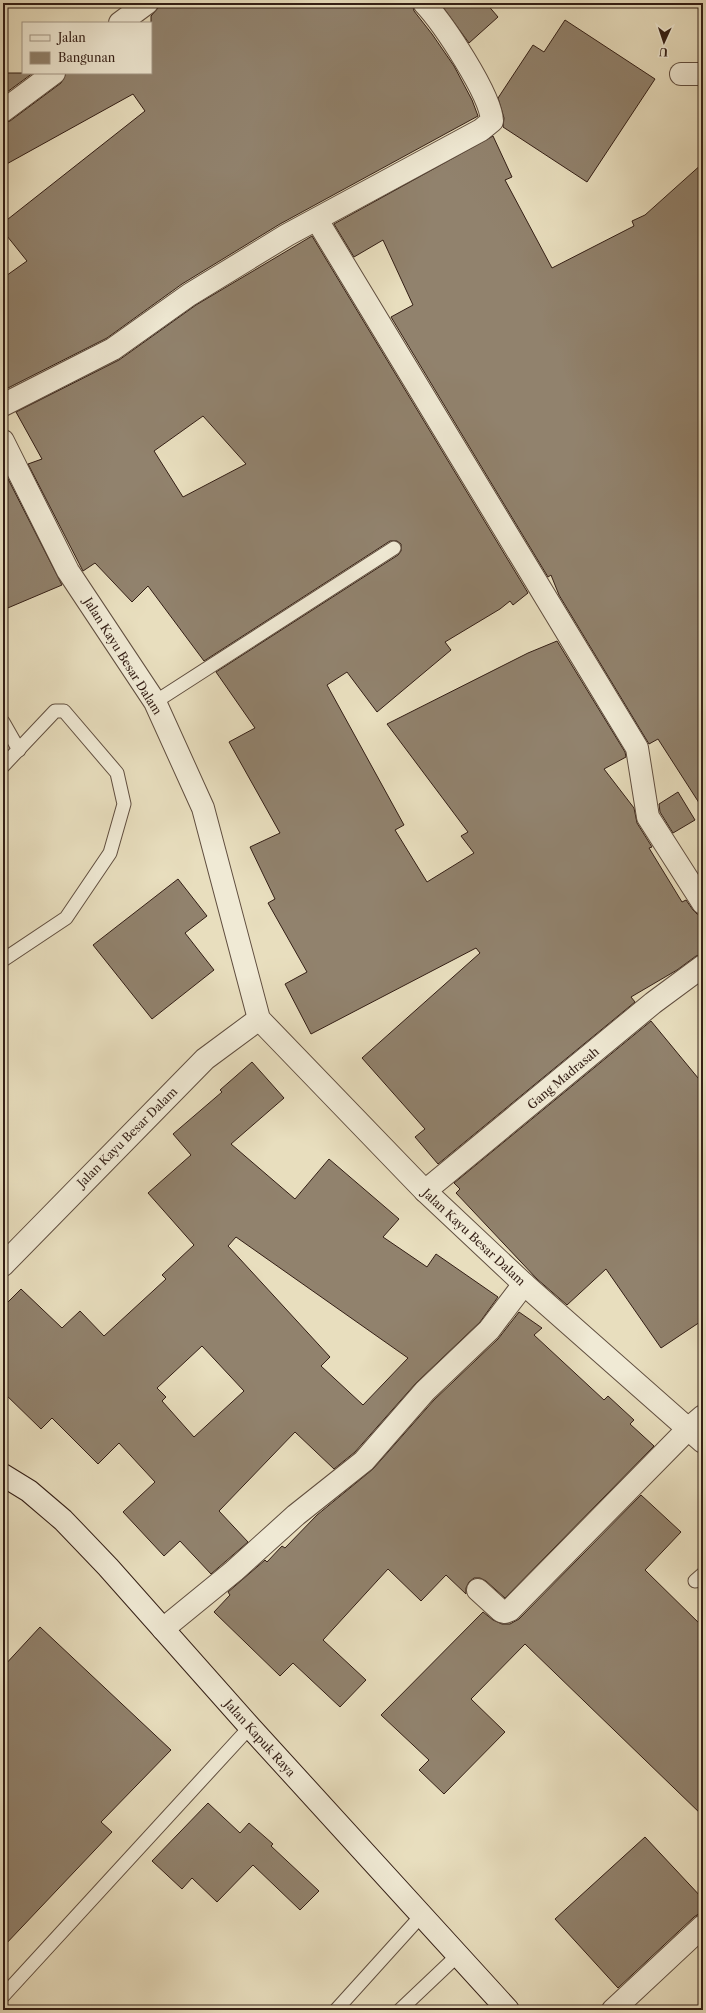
<svg xmlns="http://www.w3.org/2000/svg" width="706" height="2013" viewBox="0 0 706 2013" font-family="'Libre Caslon Text',serif">
<style>
.building{fill:#91826d;stroke:#331e15;fill-rule:evenodd}
.lines{fill:none;stroke-linecap:round;stroke-linejoin:round}
.lane-casing{stroke:#604e3f;stroke-width:15}
.street-casing{stroke:#604e3f;stroke-width:24}
.secondary-casing{stroke:#331e15;stroke-width:24}
.lane{stroke:#f0ead5;stroke-width:13}
.street{stroke:#f0ead5;stroke-width:22}
.secondary{stroke:#f0ead5;stroke-width:22}
.labels{text-anchor:middle;dominant-baseline:central;stroke-width:4;stroke-linejoin:round;paint-order:stroke}
.street-label{font-size:12px;fill:#331e15;stroke:#f0ead5}
</style>
<rect width="100%" height="100%" fill="#e8debe"/>
<filter id="stains"><feTurbulence type="fractalNoise" baseFrequency=".005" numOctaves="4"/><feColorMatrix values="0 0 0 0 .2 0 0 0 0 .09 0 0 0 0 .02 0 0 0 .5 -.17"/></filter>
<radialGradient id="worn" r=".72"><stop offset=".6" stop-color="#630" stop-opacity="0"/><stop offset="1" stop-color="#630" stop-opacity=".3"/></radialGradient>
<g class="building">
<path d="M159 3H412L414 11 432 34 454 66 472 100 478 116 280 224 182 284 107 338 4 390 3 278 27 261 3 231V223L145 111 133 94 3 166V123L10 121 61 83 66 73H151V16L158 8Z"/>
<path d="M440 3H486L498 17 469 43Z"/>
<path d="M565 20 655 79 587 182 503 127 504 118 498 98 533 45 544 52Z"/>
<path d="M3 73H33L3 95Z"/>
<path d="M493 136 512 177 505 180 552 268 634 226 632 221 645 215 703 163V809L658 739 649 744 559 595 551 575 548 577 391 317 413 305 383 240 354 257 334 224Z"/>
<path d="M312 236 528 593 513 605 510 601 500 609 445 642 451 650 377 712 347 672 327 685 404 825 395 830 427 882 474 853 461 836 468 832 387 724 528 653 557 641 625 752 626 757 604 769 634 808 637 823 652 847 649 848 682 902 686 900 693 910 697 914 703 915V954L696 956 677 970 631 997 635 1002 438 1164 415 1137 425 1129 362 1058 480 953 476 948 311 1034 285 984 307 972 268 903 275 899 250 847 280 833 229 742 255 728 216 672 398 555 401 551V544L397 541H390L204 661 148 586 132 602 95 563 83 571 28 464 42 459 16 412 119 360 196 305ZM203 416 246 464 183 497 154 451Z"/>
<path d="M5 473 62 585 3 610V474Z"/>
<path d="M678 792 695 820 673 833 660 812 659 804Z"/>
<path d="M178 879 207 916 185 933 214 970 152 1019 93 945Z"/>
<path d="M651 1021 703 1084V1320L661 1348 606 1269 567 1305 537 1279 456 1193 460 1189 454 1183Z"/>
<path d="M252 1062 284 1098 231 1144 295 1199 329 1159 399 1219 383 1237 427 1267 436 1254 498 1297 480 1322 416 1383 355 1452 334 1469 295 1432 219 1511 248 1542 211 1574 180 1541 164 1556 123 1512 155 1482 119 1443 98 1464 52 1418 41 1429 3 1392V1307L21 1289 62 1328 80 1311 104 1336 166 1279 162 1275 194 1245 148 1193 191 1155 173 1134 222 1092 220 1090ZM236 1237 408 1358 363 1405 321 1366 330 1357 228 1246ZM202 1346 244 1391 194 1437 162 1401 166 1397 157 1388Z"/>
<path d="M519 1312 542 1328 534 1335 604 1400 608 1396 634 1420 630 1424 654 1446 505 1598 486 1581 480 1578H474L469 1582 466 1588V1594L446 1575 421 1601 388 1569 323 1640 366 1680 340 1707 293 1663 280 1676 214 1612 230 1595 228 1592 265 1560 267 1562 282 1546 285 1548 317 1515 373 1469 434 1400 498 1339Z"/>
<path d="M641 1495 681 1532 645 1570 703 1627V1816L525 1644 471 1699 505 1732 444 1794 419 1770 429 1760 381 1715 483 1612 493 1620 502 1624H510L519 1619Z"/>
<path d="M40 1627 171 1750 101 1822 112 1832 3 1947V1667Z"/>
<path d="M208 1803 240 1833 249 1823 273 1844 271 1846 319 1891 300 1910 253 1865 217 1902 192 1878 182 1889 152 1861Z"/>
<path d="M645 1837 703 1899V1911L694 1917 618 1988 555 1919Z"/>
</g>
<g class="lines">
<g class="lane-casing">
<g id="lane">
<path d="M155 702 394 548"/>
<path d="M3 722 19 750"/>
<path d="M3 766 55 711H64L117 773 124 804 110 853 66 918 3 960"/>
<path d="M695 1581 703 1574"/>
<path d="M3 1996 250 1727"/>
<path d="M336 2010 421 1916"/>
<path d="M400 2010 458 1955"/>
</g>
</g>
<g class="street-casing">
<g id="street">
<path d="M120 23 147 3"/>
<path d="M681 74H703"/>
<path d="M3 111 54 73"/>
<path d="M317 220 637 748 648 817 703 903"/>
<path d="M3 405 113 349 189 295 287 235 481 130 492 121C491 95 443 23 424 3"/>
<path d="M3 441 68 571 155 702 203 808 259 1019 425 1191 524 1284 703 1442"/>
<path d="M425 1191 653 1003 703 966"/>
<path d="M3 1265 205 1059 259 1019"/>
<path d="M478 1590 501 1611 505 1612 510 1610 689 1428 703 1416"/>
<path d="M163 1629 234 1571 296 1515 364 1461 425 1391 489 1330 524 1284"/>
<path d="M613 2010 703 1926"/>
</g>
</g>
<g class="secondary-casing">
<path id="secondary" d="M3 1475 29 1491 63 1520 108 1567 250 1727 508 2010"/>
</g>
<use href="#lane" class="lane"/>
<use href="#street" class="street"/>
<use href="#secondary" class="secondary"/>
</g>
<g class="labels">
<g class="street-label">
<text transform="translate(123 656) rotate(58)">Jalan Kayu Besar Dalam</text>
<text transform="translate(563 1078) rotate(-40)">Gang Madrasah</text>
<text transform="translate(127 1137) rotate(-45)">Jalan Kayu Besar Dalam</text>
<text transform="translate(474 1237) rotate(43)">Jalan Kayu Besar Dalam</text>
<text transform="translate(260 1738) rotate(48)">Jalan Kapuk Raya</text>
</g>
</g>
<rect width="706" height="2013" fill="none" stroke="#e8debe" stroke-width="16"/>
<rect x="4" y="4" width="698" height="2005" fill="none" stroke="#331e15" stroke-width="2"/>
<rect x="8" y="8" width="690" height="1997" fill="none" stroke="#331e15"/>
<rect x="22" y="22" width="130" height="52" fill="#f0ead5" stroke="#a49888"/>
<rect x="30" y="35" width="20" height="6" fill="#f0ead5" stroke="#a49888"/>
<text x="58" y="42" font-size="12" fill="#331e15">Jalan</text>
<rect x="30" y="52" width="20" height="12" fill="#91826d" stroke="#a49888"/>
<text x="58" y="62" font-size="12" fill="#331e15">Bangunan</text>
<g transform="translate(664 42) rotate(183)" stroke="#f0ead5" stroke-width="3" paint-order="stroke">
<path d="M0-3L7 15L0 10L-7 15Z" fill="#331e15"/>
<text y="-6" font-size="11" font-weight="bold" text-anchor="middle" fill="#331e15">U</text>
</g>
<rect width="100%" height="100%" filter="url(#stains)"/>
<rect width="100%" height="100%" fill="url(#worn)"/>
</svg>
